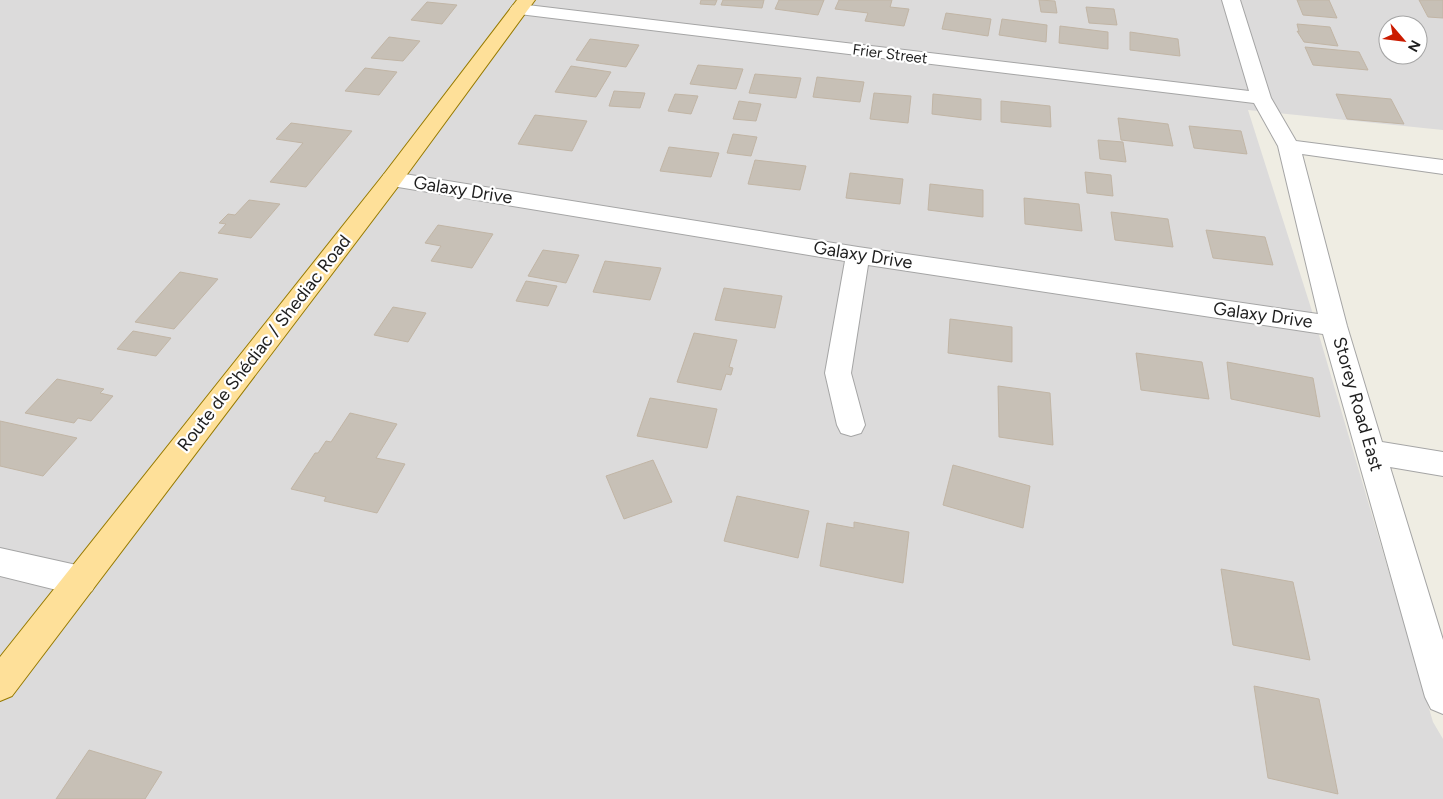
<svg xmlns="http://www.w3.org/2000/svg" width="1443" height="799" viewBox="0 0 1443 799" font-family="Figtree,sans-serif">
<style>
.residential{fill:#dcdbdb;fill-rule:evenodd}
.building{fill:#c7c0b6;stroke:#c1b5a5}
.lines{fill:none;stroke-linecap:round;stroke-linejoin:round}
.minor-casing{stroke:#a5a5a5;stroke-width:2}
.major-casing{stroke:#977a00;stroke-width:2}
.minor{fill:#fff;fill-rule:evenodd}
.major{fill:#fee099;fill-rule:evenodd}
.labels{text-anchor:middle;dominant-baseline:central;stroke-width:4.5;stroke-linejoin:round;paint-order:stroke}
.far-street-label{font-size:15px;fill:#1e1e1e;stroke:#fff}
.street-label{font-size:18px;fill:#1e1e1e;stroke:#fff}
</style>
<rect width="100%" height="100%" fill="#efede3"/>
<path class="residential" d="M0 0H1443V130L1248 110 1311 308 1433 722 1443 739V799H0ZM1388 25H1418V55H1388Z"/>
<g class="building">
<path d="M701 0H717L715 5 700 4Z"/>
<path d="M723 0H764L762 8 721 5Z"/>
<path d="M779 0H824L818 15 775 9Z"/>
<path d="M839 0H892L890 7 909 9 904 26 865 21 868 13 835 9Z"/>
<path d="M1039 0 1055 1 1057 13 1041 12Z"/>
<path d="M1297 0H1329L1337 18 1303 15Z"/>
<path d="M1419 0H1443V18L1428 17Z"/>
<path d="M427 2 457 5 442 24 411 20Z"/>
<path d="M1086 7 1114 9 1117 25 1089 23Z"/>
<path d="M946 13 991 19 988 36 942 29Z"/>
<path d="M1002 19 1047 25 1046 42 999 35Z"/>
<path d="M1297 24 1330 27 1338 46 1304 42 1297 31 1299 32Z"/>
<path d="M1060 26 1108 32V49L1059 43Z"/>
<path d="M1130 32 1178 39 1180 56 1130 50Z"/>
<path d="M389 37 420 41 403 61 371 58Z"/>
<path d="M590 39 639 45 626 67 576 60Z"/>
<path d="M1305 47 1359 52 1368 70 1313 65Z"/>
<path d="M698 65 743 69 736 89 690 84Z"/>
<path d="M571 66 611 72 596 97 555 92Z"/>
<path d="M365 68 397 72 379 95 345 91Z"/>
<path d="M755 74 801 78 796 98 749 93Z"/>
<path d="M817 77 864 82 860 102 813 97Z"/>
<path d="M614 91 645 93 640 108 609 106Z"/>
<path d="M874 93 911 96 908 123 870 119Z"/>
<path d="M675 94 698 96 691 114 668 111Z"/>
<path d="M933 94 981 99V120L932 114Z"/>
<path d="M1336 94 1391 99 1404 124 1347 119Z"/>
<path d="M739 101 761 104 756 121 733 119Z"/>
<path d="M1001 101 1050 106 1051 127 1001 122Z"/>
<path d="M535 115 587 121 572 151 518 144Z"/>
<path d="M1118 118 1168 124 1173 146 1121 140Z"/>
<path d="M291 123 352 131 306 187 270 182 303 143 276 139Z"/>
<path d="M1189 126 1241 131 1247 154 1194 148Z"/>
<path d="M733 134 757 137 751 156 727 153Z"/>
<path d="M1098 140 1123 142 1126 162 1100 159Z"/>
<path d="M669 147 719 153 711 177 660 171Z"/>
<path d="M755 160 806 166 800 190 748 184Z"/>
<path d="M1085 172 1111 175 1113 196 1087 193Z"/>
<path d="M850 173 903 179 900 204 846 198Z"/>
<path d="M930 184 983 190V217L928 210Z"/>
<path d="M1024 198 1079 204 1082 231 1025 224Z"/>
<path d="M249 200 280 204 251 238 218 233 226 224 219 223 228 214 235 215Z"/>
<path d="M1111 212 1168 219 1173 247 1115 240Z"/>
<path d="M438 225 493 234 472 268 431 261 441 246 425 243Z"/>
<path d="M1206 230 1265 237 1273 265 1213 258Z"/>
<path d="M543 250 579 255 566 283 528 276Z"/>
<path d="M605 261 661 268 650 300 593 292Z"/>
<path d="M180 272 218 279 174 329 135 322Z"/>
<path d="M526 281 557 286 548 306 516 301Z"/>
<path d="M724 288 782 296 775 328 715 320Z"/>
<path d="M393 307 426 313 408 342 374 335Z"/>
<path d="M950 319 1012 327V362L948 353Z"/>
<path d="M133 331 171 338 156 356 117 349Z"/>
<path d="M694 333 737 340 729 367 733 368 731 375 726 374 721 390 677 382Z"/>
<path d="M1136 353 1202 362 1209 399 1141 390Z"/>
<path d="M1227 362 1313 378 1320 417 1231 399Z"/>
<path d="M57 379 104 389 100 393 113 396 91 421 78 418 74 423 25 413Z"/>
<path d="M998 386 1050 393 1053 445 999 437Z"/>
<path d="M650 398 717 409 707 448 637 436Z"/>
<path d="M350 413 397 424 376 458 405 464 377 513 324 501 326 497 291 489 315 453H318L326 441 331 442Z"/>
<path d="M0 421 77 438 43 476 0 466Z"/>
<path d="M653 460 672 502 624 519 606 476Z"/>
<path d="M953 465 1030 486 1023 528 943 505Z"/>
<path d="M737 496 809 511 798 558 724 541Z"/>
<path d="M854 522 909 532 903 583 820 566 827 523 854 528Z"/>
<path d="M1221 569 1293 582 1310 660 1233 645Z"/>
<path d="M1254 686 1319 699 1338 794 1268 778Z"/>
<path d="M89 750 162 772 145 799H56Z"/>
</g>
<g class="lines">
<g class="minor-casing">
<g id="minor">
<path d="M1222 0H1240L1271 98 1296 141 1443 160V174L1302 154 1347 326 1382 442 1443 452V476L1390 467 1443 640V714L1431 709 1425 697 1323 334 868 265 851 373 865 425 861 433 851 436 841 433 837 425 825 373 845 261 392 186 384 184 381 179 384 174 392 172 858 247 1318 314 1278 146 1254 103 519 14 513 13 510 9 513 5 519 4 1249 91Z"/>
<path d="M0 548 81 566 92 571 97 581 92 591 81 596 0 576Z"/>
</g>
</g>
<g class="major-casing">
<path id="major" d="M517 0H535L400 184 12 696 0 701V657L384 174Z"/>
</g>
<use href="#minor" class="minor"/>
<use href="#major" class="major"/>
</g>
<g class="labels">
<g class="far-street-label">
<text transform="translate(890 54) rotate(7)">Frier Street</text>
</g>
<g class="street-label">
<text transform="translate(463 190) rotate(9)">Galaxy Drive</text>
<text transform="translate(863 255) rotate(9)">Galaxy Drive</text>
<text transform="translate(1263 315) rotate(8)">Galaxy Drive</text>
<text transform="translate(264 343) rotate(-52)">Route de Shédiac / Shediac Road</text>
<text transform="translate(1358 404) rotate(74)">Storey Road East</text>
</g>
</g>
<g transform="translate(1403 40) rotate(118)"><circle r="24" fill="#ffffff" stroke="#a5a5a5"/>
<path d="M0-4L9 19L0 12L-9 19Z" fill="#cb1b00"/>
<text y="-8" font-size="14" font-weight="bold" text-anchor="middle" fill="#1e1e1e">N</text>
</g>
</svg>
